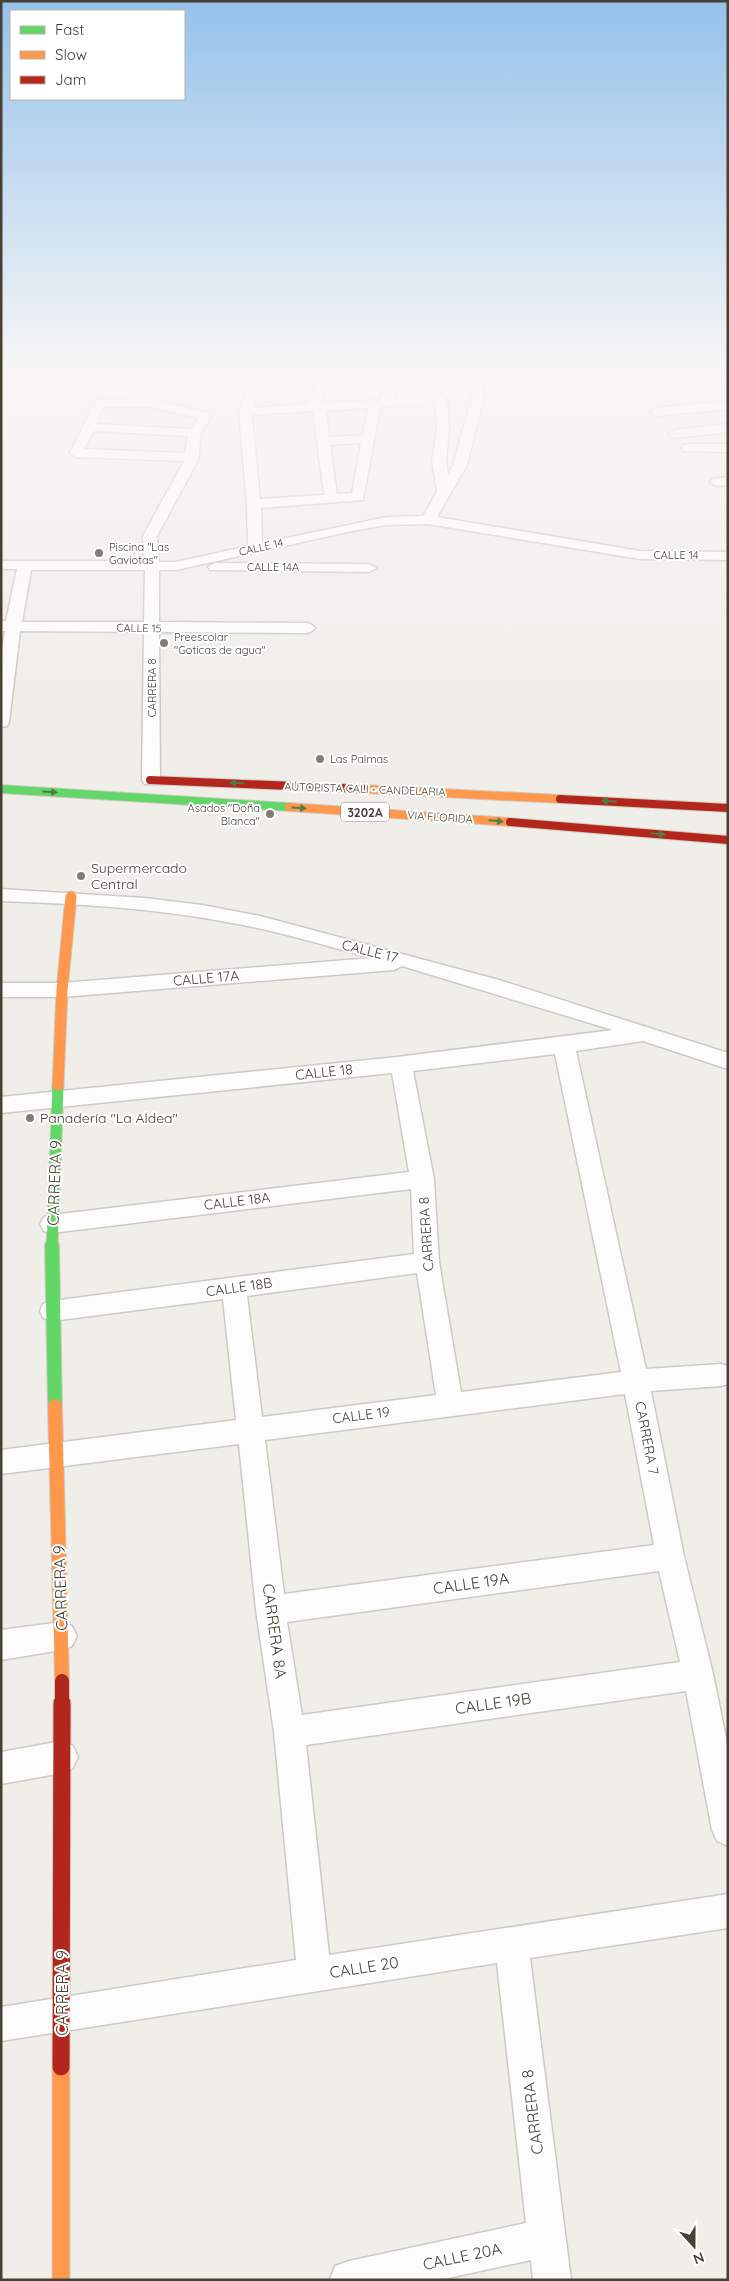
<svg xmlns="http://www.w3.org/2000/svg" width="729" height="2281" viewBox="0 0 729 2281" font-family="Quicksand,sans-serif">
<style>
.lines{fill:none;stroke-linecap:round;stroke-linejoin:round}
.lane-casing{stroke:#cdcac5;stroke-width:8}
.street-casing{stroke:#cdcac5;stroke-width:3}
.fast-far2-casing{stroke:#d0cbc0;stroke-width:10}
.fast-far1-casing{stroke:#d0cbc0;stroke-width:13}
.fast-casing{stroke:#d0cbc0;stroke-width:16}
.slow-far3-casing{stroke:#d0cbc0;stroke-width:10}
.slow-far2-casing{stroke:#d0cbc0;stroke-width:13}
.slow-far1-casing{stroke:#d0cbc0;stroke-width:16}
.slow-casing{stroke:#d0cbc0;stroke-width:19}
.jam-far2-casing{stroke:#d0cbc0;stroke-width:10}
.jam-far1-casing{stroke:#d0cbc0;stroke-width:16}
.jam-casing{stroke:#d0cbc0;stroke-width:19}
.lane{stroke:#fdfcfc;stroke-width:7}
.street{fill:#fdfcfc;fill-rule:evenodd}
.fast-far2{stroke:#63d668;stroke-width:8}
.fast-far1{stroke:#63d668;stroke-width:11}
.fast{stroke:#63d668;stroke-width:14}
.slow-far3{stroke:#ff974d;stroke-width:8}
.slow-far2{stroke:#ff974d;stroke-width:11}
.slow-far1{stroke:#ff974d;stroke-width:14}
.slow{stroke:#ff974d;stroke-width:17}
.jam-far2{stroke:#b3261e;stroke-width:8}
.jam-far1{stroke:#b3261e;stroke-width:14}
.jam{stroke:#b3261e;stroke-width:17}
.oneway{fill:#527c49}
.poi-dot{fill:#827d74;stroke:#fff;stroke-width:2}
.labels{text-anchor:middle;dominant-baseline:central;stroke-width:4;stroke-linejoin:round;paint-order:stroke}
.far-poi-label{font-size:11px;fill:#464035;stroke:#fff;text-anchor:start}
.far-street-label{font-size:11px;fill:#464035;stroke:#fff}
.shield{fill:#fff;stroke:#7e7972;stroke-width:1}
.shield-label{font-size:12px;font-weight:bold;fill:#464035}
.poi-label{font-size:14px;fill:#464035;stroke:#fff;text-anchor:start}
.street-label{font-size:14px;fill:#464035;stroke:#fff}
.near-street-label{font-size:16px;fill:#464035;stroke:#fff}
</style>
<rect width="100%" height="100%" fill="#f0eee9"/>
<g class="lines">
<g class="lane-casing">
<path id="lane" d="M385 403 441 399"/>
</g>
<g class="street-casing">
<g id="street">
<path d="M65 374H78L67 387H59L57 384Z"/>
<path d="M167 374H179L160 401 209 413 211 416 201 433 198 460 157 536 159 562H176L248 546 247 504 239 412 244 398 259 374H271L256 398 253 408 306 404 322 374H334L319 403 380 400 391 374H403L391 403 389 406 380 407 363 500 261 508 262 543 387 517 423 516 437 492 432 460 437 429 435 399 441 395 447 399 449 429 446 460 448 475 453 465 472 397 469 374H481L484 397 467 465 437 517 640 551 728 552V560L640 559 428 524 387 525 352 531 176 570H159V622L307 623 312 625 315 628 312 631 307 633 159 632 160 780 157 784H145L142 780 144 632 20 631 9 722 7 726 1 727V657L5 631H1V621H6L17 569H1V561H144L143 536 184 461 76 457 70 453 96 400 148 399ZM104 407H152L198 418 191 429 96 424ZM368 408 363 435 329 437 326 411ZM313 411 324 495 260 499 252 415ZM93 431 188 436 185 453 84 449ZM361 443 352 493 337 494 330 445ZM31 570H145L144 622H22Z"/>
<path d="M527 374H539L540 386 538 389H530Z"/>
<path d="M716 374H728V384L724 383Z"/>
<path d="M728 401V409L656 416 650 412 656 408Z"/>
<path d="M728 424V432L675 438 669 434 675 430Z"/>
<path d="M688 444H728V452L683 451 682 448 683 445Z"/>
<path d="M728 477V485L717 486 710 482 712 479Z"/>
<path d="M215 563 369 564 376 568 369 572 210 570 208 567Z"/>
<path d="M1 889 145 898 202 905 260 916 499 980 728 1053V1069L643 1041 576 1051 646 1369 721 1364 728 1366V1384L721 1386 651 1391 684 1556 713 1674 728 1748V1846L717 1841 712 1830 686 1691 306 1745 329 1955 728 1894V1928L530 1958 571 2280H533L531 2260 439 2280H330L335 2266 349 2261 526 2223 497 1963 1 2041V2007L296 1960 274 1732 256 1610 239 1444 1 1474V1450L236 1420 223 1299 52 1321 43 1318 40 1311 43 1304 52 1301 414 1254 411 1189 52 1233 44 1231 40 1224 44 1217 52 1215 409 1172 392 1073 1 1113V1097L397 1057 613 1030 402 966 394 970 62 997H1V983H62L372 958C326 946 279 931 232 923 156 908 79 904 1 901ZM555 1054 621 1372 461 1392 439 1262 434 1179 413 1071ZM417 1273 436 1395 262 1417 247 1296ZM625 1394 654 1545 284 1594 265 1440ZM659 1571 680 1662 302 1715 287 1622Z"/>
<path d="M62 1622 72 1626 77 1636 72 1646 62 1650 1 1660V1630Z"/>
<path d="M62 1741 73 1746 78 1757 73 1768 62 1773 1 1784V1752Z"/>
</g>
</g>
<g class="fast-far2-casing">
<path id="fast-far2" d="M1 789 289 807"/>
</g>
<g class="fast-far1-casing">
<path id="fast-far1" d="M52 1248 58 1085"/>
</g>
<g class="fast-casing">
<path id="fast" d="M52 1246 55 1406"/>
</g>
<g class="slow-far3-casing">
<g id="slow-far3">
<path d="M364 789 560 799"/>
<path d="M289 807 510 822"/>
</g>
</g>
<g class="slow-far2-casing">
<path id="slow-far2" d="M58 1085 62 990 71 897"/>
</g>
<g class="slow-far1-casing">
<path id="slow-far1" d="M55 1406 62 1681"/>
</g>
<g class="slow-casing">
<path id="slow" d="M61 2067V2280"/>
</g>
<g class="jam-far2-casing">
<g id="jam-far2">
<path d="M150 780 364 789"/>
<path d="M560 799 728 808"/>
<path d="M510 822 728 840"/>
</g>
</g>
<g class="jam-far1-casing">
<path id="jam-far1" d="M62 1704V1681"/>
</g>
<g class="jam-casing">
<path id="jam" d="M61 2067 62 1703"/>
</g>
<use href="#lane" class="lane"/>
<use href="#street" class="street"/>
<use href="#fast-far2" class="fast-far2"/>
<use href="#fast-far1" class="fast-far1"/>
<use href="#fast" class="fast"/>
<use href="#slow-far3" class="slow-far3"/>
<use href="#slow-far2" class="slow-far2"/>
<use href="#slow-far1" class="slow-far1"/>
<use href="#slow" class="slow"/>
<use href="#jam-far2" class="jam-far2"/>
<use href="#jam-far1" class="jam-far1"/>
<use href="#jam" class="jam"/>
</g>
<defs><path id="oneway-solid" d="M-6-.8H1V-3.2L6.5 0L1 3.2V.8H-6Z" transform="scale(1.25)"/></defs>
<g class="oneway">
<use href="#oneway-solid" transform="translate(237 783) rotate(-178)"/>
<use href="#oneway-solid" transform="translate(50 792) rotate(4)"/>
<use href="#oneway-solid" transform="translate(609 801) rotate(-177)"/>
<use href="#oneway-solid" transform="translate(299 808) rotate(4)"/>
<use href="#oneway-solid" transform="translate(496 821) rotate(5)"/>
<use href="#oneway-solid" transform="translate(658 834) rotate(5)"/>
</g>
<linearGradient id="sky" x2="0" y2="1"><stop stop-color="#95c2eb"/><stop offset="0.54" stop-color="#f8f7f5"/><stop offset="1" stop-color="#f8f7f5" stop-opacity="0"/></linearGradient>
<rect width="729" height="693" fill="url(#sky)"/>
<g class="poi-dot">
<circle cx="99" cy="553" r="5"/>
<circle cx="164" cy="643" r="5"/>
<circle cx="320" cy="759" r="5"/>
<circle cx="270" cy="814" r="5"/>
<circle cx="81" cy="876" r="5"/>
<circle cx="30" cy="1118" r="5"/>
</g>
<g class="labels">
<g class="far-poi-label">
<text x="109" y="547">Piscina "Las<tspan x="109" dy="13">Gaviotas"</tspan></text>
<text x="174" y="637">Preescolar<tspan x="174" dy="13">"Goticas de agua"</tspan></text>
<text x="330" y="759">Las Palmas</text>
<text x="260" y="808" text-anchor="end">Asados "Doña<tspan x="260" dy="13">Blanca"</tspan></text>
</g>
<g class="far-street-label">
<text transform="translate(261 547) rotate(-13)">CALLE 14</text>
<text x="676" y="555">CALLE 14</text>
<text x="273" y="567">CALLE 14A</text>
<text transform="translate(139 628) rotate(1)">CALLE 15</text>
<text transform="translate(152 688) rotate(-90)">CARRERA 8</text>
<text transform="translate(365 789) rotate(2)">AUTOPISTA CALI - CANDELARIA</text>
<text transform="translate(440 817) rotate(4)">VIA FLORIDA</text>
</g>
<rect class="shield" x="341" y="802.5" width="48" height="19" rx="4"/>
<g class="shield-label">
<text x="365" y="812">3202A</text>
</g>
<g class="poi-label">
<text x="91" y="868">Supermercado<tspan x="91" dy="16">Central</tspan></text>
<text x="40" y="1118">Panadería "La Aldea"</text>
</g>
<g class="street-label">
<text transform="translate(370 951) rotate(14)">CALLE 17</text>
<text transform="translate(206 978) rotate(-5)">CALLE 17A</text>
<text transform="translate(324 1072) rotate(-6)">CALLE 18</text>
<text transform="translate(237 1201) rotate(-7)">CALLE 18A</text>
<text transform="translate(426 1234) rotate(-94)">CARRERA 8</text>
<text transform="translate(239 1287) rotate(-8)">CALLE 18B</text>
<text transform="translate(361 1415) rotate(-7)">CALLE 19</text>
<text transform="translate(647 1438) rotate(79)">CARRERA 7</text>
</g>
<g class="near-street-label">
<text transform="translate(54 1183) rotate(-88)">CARRERA 9</text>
<text transform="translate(471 1583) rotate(-8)">CALLE 19A</text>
<text transform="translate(60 1588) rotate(-92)">CARRERA 9</text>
<text transform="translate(275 1631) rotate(82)">CARRERA 8A</text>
<text transform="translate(493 1703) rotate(-8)">CALLE 19B</text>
<text transform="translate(364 1967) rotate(-9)">CALLE 20</text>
<text transform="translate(62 1993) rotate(-90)">CARRERA 9</text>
<text transform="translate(532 2112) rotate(-97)">CARRERA 8</text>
<text transform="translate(462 2256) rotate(-12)">CALLE 20A</text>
</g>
</g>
<rect width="729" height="2281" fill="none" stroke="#464035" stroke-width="5"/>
<rect x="10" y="10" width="175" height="90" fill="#ffffff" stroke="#b5b3ae"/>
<rect x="20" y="26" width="25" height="8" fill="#63d668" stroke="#b5b3ae"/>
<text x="55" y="35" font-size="15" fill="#464035">Fast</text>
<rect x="20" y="51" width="25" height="8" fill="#ff974d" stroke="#b5b3ae"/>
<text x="55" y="60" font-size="15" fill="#464035">Slow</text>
<rect x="20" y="76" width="25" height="8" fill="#b3261e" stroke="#b5b3ae"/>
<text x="55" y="85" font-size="15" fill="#464035">Jam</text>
<g transform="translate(694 2246) rotate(159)" stroke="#ffffff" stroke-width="4" paint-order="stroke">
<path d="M0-4L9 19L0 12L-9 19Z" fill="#464035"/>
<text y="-8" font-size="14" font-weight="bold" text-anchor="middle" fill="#464035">N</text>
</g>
</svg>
